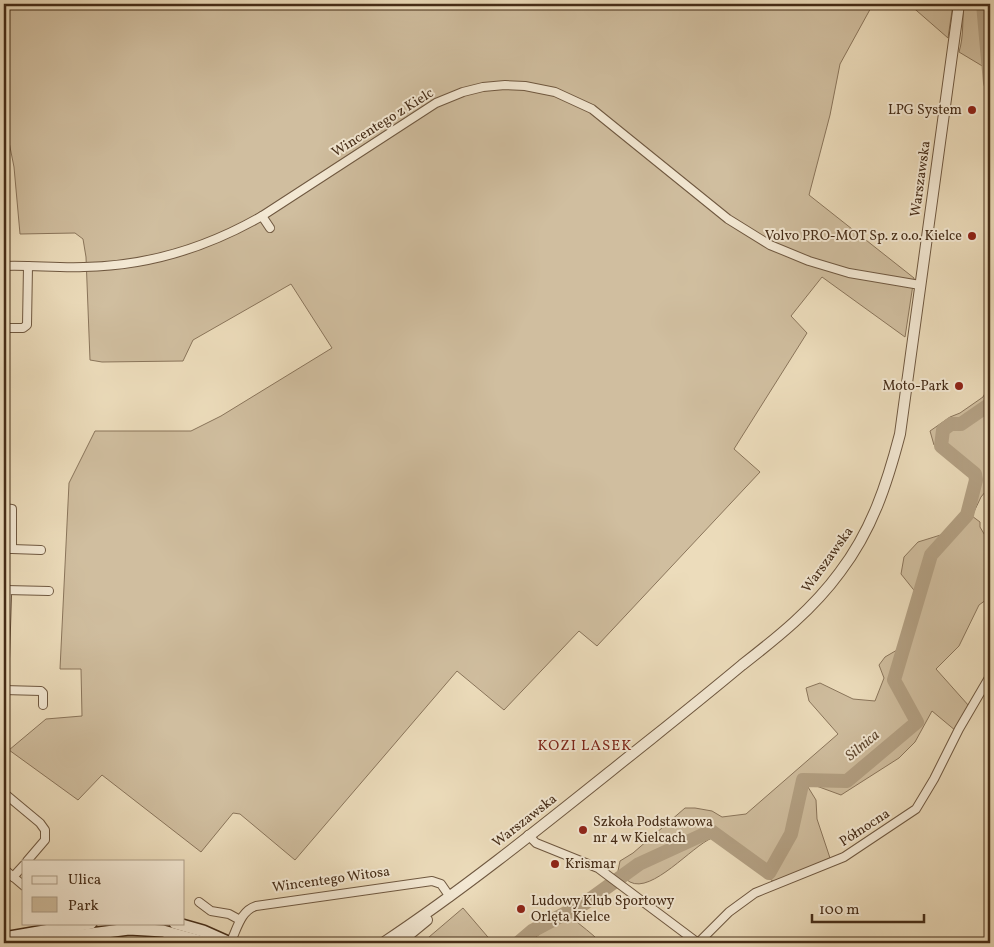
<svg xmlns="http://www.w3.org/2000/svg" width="994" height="947" viewBox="0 0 994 947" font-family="Vollkorn,serif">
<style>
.green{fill:#d0be9f;stroke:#8a755b}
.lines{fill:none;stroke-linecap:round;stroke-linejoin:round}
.river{stroke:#b3a083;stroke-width:14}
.minor-casing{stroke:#6f5840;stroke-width:10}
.tertiary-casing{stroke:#6f5840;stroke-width:12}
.secondary-casing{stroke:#452c17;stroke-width:14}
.minor{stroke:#f3e8d3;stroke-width:8}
.tertiary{stroke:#f3e8d3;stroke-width:10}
.secondary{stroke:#f3e8d3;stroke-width:11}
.poi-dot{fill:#8f2418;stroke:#f3e8d3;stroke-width:2}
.labels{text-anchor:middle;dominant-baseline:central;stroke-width:4;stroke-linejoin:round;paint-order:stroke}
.poi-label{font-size:14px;fill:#452c17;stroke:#f3e8d3;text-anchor:end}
.street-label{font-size:14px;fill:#452c17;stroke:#f3e8d3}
.neighbourhood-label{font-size:15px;letter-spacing:1px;fill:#7a1f14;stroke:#f3e8d3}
.water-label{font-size:15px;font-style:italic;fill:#604932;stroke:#f3e8d3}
</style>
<rect width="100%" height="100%" fill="#ecdcbb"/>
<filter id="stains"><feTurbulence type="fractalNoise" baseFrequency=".004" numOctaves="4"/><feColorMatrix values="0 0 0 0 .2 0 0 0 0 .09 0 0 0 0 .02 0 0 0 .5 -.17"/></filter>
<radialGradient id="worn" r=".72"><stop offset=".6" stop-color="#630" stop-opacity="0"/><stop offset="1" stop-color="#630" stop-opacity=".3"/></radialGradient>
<g class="green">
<path d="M4 4H873L840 64 830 115 809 195 914 278 905 337 822 277 791 316 807 333 734 449 760 472 597 646 579 631 504 710 457 671 295 860 240 814 233 813 201 852 102 775 78 800 9 750 46 719 82 716 81 669H60L69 483 95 431H191L221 416 332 348 291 284 193 340 183 361 102 362 90 360 86 257 83 239 75 233 20 234 14 167 8 137 4 138Z"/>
<path d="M909 4H953L948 38Z"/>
<path d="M964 4H990V122L984 67 959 52C964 36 962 20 964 4Z"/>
<path d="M990 384V486L981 497 972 516 980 522V527L990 544V597L979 605 959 646 936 669 969 706 956 731 932 711 915 742 899 758 841 795 811 784 808 787 816 800 817 819 830 858 774 882 718 840 712 838C692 846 652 894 630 882 625 879 622 875 618 871L620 861 633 853 685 808H695L712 811 722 817 746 814 838 734 809 701 806 688 820 683 853 699 875 701 884 678 879 665 885 657 897 650 907 626 917 594 901 574 904 557 918 542 947 533 966 514 973 475 955 466 934 445 930 431 950 417 960 413 983 397Z"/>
<path d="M463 908 493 943H422Z"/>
<path d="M571 917C581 926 592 933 601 943H528L541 933Z"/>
</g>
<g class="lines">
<g class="river">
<path d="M983 4 990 83"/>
<path d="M518 943 532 931 585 903 639 864 711 831 769 873 791 834 803 780 847 781 917 722 894 680 931 555 967 515 976 480 975 474 941 446 943 430 951 424H961L990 404"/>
</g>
<g class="minor-casing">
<g id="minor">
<path d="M262 216 270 228"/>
<path d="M4 266C30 265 57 268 84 267 147 266 208 247 262 216L436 103 463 92 483 87 505 85 525 86 555 92 592 109 728 219 770 245 809 261 849 273 920 285"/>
<path d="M4 328H23L27 325 28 266"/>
<path d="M4 508 12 509V549H4"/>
<path d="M12 549 41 550"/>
<path d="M4 588 6 590 7 596 4 690"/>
<path d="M6 590 49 591"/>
<path d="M4 690 41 691 43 693V705"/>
<path d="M4 793 40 823 45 830V840L27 861"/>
<path d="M528 835 536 843 598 868 698 943"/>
<path d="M4 869 24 886"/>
<path d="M13 877 24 865"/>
<path d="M199 902 211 911 229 914 240 920"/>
<path d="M230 943C237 930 240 911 256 906L432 881 441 884 450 897"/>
<path d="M698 943 729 912 755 893 844 857 916 809 934 779 959 729 990 676"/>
</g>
</g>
<g class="tertiary-casing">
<g id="tertiary">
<path d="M383 943C476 881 563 809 651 739 681 715 712 690 742 665 778 637 813 609 840 572 872 530 887 484 900 434L959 4"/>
<path d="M399 943 427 920"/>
</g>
</g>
<g class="secondary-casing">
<g id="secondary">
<path d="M175 923 203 931 230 943"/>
<path d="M4 938 91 923"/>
<path d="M22 943 129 929 163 931 207 943"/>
</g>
</g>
<use href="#minor" class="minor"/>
<use href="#tertiary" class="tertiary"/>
<use href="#secondary" class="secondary"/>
</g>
<g class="poi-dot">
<circle cx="972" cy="110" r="5"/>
<circle cx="972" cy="236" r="5"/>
<circle cx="959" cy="386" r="5"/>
<circle cx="583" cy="830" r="5"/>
<circle cx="555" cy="864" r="5"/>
<circle cx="521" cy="909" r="5"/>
</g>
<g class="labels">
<g class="poi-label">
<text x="962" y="110">LPG System</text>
<text x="962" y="236">Volvo PRO-MOT Sp. z o.o. Kielce</text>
<text x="949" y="386">Moto-Park</text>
<text x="593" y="822" text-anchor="start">Szkoła Podstawowa<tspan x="593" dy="16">nr 4 w Kielcach</tspan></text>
<text x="565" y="864" text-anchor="start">Krismar</text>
<text x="531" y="901" text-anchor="start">Ludowy Klub Sportowy<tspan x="531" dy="16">Orlęta Kielce</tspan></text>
</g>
<g class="street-label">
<text transform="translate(383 123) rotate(-32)">Wincentego z Kielc</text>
<text transform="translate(921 179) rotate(-82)">Warszawska</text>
<text transform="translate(828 560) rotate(-54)">Warszawska</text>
<text transform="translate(525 821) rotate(-38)">Warszawska</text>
<text transform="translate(865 828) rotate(-33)">Północna</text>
<text transform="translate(331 880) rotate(-8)">Wincentego Witosa</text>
</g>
<g class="neighbourhood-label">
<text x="585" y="746">KOZI LASEK</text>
</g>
<g class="water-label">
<text transform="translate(863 746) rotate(-40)">Silnica</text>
</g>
</g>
<rect width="994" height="947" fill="none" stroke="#ecdcbb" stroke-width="20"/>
<rect x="5" y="5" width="984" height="937" fill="none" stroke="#452c17" stroke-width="2.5"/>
<rect x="10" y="10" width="974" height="927" fill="none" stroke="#452c17"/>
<rect x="22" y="860" width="162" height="65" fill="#f3e8d3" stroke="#ad9d88"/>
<rect x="32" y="876" width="25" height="8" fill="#f3e8d3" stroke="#ad9d88"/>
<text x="68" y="884" font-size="15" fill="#452c17">Ulica</text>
<rect x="32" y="897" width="25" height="15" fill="#d0be9f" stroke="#ad9d88"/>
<text x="68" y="910" font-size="15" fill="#452c17">Park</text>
<path d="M812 914v8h112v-8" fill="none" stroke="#452c17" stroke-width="2.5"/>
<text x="819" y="914" font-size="15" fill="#452c17" stroke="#f3e8d3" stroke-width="4" paint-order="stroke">100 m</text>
<rect width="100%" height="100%" filter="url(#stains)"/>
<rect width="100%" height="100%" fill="url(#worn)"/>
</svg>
